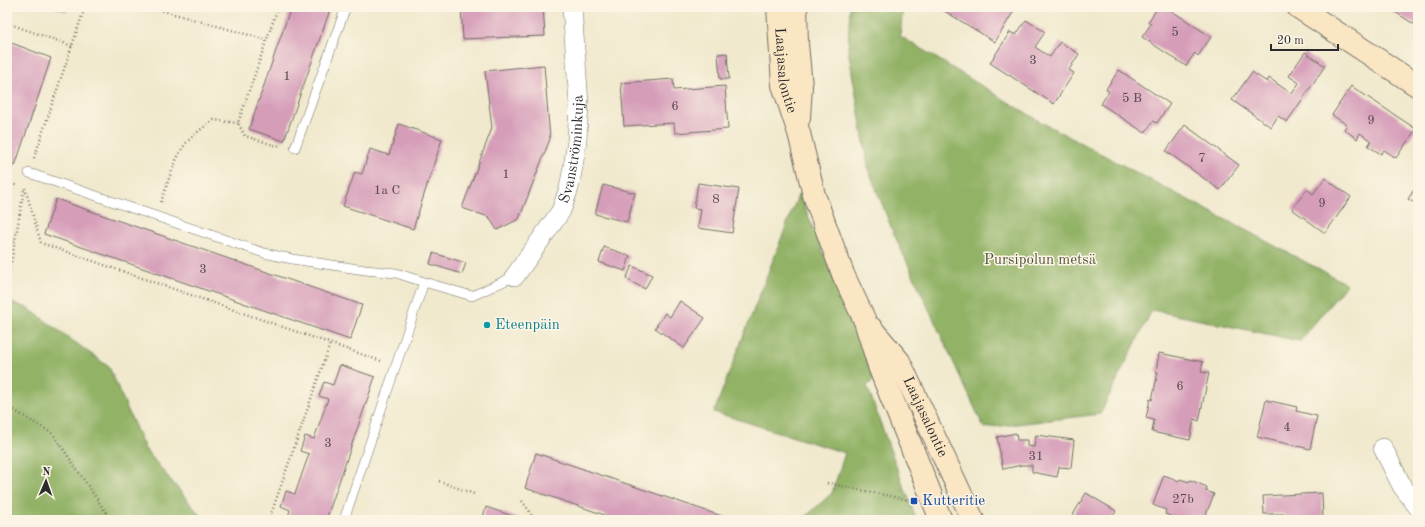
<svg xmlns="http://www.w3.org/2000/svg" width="1425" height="527" viewBox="0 0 1425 527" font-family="'Old Standard TT',serif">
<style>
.forest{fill:#92b266;stroke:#5e6e48}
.building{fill:#d69db9}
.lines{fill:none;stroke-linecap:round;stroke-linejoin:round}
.service-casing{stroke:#706e64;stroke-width:10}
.minor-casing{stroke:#706e64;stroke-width:20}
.secondary-casing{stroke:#706e64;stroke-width:24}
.path{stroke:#706e64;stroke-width:2.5;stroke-dasharray:1 3;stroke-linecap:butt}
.service{stroke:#fff;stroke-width:9}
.minor{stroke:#fff;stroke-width:19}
.secondary{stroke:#fbe6c4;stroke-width:22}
.culture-dot{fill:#0f9aa8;stroke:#fcf5e5;stroke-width:1.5}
.transit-dot{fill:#1a4fb4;stroke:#fcf5e5;stroke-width:1.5}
.labels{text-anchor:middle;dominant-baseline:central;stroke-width:3;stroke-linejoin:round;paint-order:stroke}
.number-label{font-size:13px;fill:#56484e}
.street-label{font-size:15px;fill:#2b2b2b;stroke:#fcf5e5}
.park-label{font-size:15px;fill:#4e543d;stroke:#fcf5e5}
.culture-label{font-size:15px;fill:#0d838f;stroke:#fcf5e5;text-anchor:start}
.transit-label{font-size:15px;fill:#164399;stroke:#fcf5e5;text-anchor:start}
</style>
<rect width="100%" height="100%" fill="#fcf5e5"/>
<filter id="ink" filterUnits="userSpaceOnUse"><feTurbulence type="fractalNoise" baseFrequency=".025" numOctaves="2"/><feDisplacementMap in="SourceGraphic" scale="8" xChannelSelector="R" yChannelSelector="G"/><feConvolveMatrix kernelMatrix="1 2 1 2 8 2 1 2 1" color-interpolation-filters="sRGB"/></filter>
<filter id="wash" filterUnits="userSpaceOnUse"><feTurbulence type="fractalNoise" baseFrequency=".012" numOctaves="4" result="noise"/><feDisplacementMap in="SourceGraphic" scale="16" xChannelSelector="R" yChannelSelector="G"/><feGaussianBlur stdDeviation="0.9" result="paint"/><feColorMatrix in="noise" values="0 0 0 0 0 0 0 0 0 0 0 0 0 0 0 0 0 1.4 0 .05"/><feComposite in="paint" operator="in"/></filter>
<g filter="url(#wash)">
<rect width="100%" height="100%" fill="#f0e9cd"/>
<g class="forest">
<path d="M850 7H903L900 36 1041 122 1347 284 1300 341 1152 310 1100 414 984 428 893 232 869 171 848 49Z"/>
<path d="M799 193 874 379 867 386 899 474 917 520H802L832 493 845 453 714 412Z"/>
<path d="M7 301 28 308 109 367 145 449 204 520H7Z"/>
</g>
<g id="blocks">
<g class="building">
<path d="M54 7H69L67 12 54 8Z"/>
<path d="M291 7H331L284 141 249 129Z"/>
<path d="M461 7H543L545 36 463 39Z"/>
<path d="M616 7H641V8L616 10Z"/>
<path d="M938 7H1011L1015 9 995 42Z"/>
<path d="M1158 7H1166L1211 37 1198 56 1195 53 1186 66 1142 37 1151 24 1148 22Z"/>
<path d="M1387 7H1418V24L1417 26Z"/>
<path d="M1026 20 1045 32 1035 47 1050 57 1060 42 1079 54 1069 70 1074 73 1054 104 990 63 1010 32 1016 35Z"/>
<path d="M9 42 51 58 15 166 7 163V49Z"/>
<path d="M1305 52 1325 66 1287 122 1278 116 1271 127 1232 100 1252 72 1267 82 1269 78 1292 94 1299 83 1289 76Z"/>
<path d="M727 53 729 79H720L718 54Z"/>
<path d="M544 65 550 139 519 219 497 230 489 217 462 208 492 128 485 71Z"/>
<path d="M1119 70 1170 104 1157 123 1153 121 1145 133 1101 104 1109 91 1106 89Z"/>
<path d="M673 79 674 90 725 86 728 129 675 133 674 123 624 126 621 83Z"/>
<path d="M1351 86 1416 129 1396 158 1384 150 1381 154 1368 146 1371 141 1360 133 1357 139 1344 129 1347 125 1332 115Z"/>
<path d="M399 124 442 139 413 229 343 206 355 172 362 174 370 149 389 155Z"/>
<path d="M1185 125 1239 165 1220 190 1166 151Z"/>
<path d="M1325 178 1351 197 1325 233 1292 209 1307 189 1313 194Z"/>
<path d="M698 183 739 189 732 233 698 228 701 209 694 208Z"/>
<path d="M1418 184V205L1408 199Z"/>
<path d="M603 185 635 193 627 222 595 214Z"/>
<path d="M56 199 362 305 350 340 44 234Z"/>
<path d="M604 247 630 256 625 271 599 262Z"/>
<path d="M433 253 466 263 462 274 430 264Z"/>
<path d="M632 266 652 275 645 289 626 279Z"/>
<path d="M680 301 705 318 684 348 655 328 665 313 670 317Z"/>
<path d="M1159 353 1203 362 1201 372 1209 373 1199 421 1194 419 1190 440 1152 432 1154 420 1146 418 1150 399 1152 400 1158 372H1156Z"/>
<path d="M340 365 375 377 326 520H287L290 510 281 506 286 491 295 494 309 454 300 451 305 436 314 439 328 399 319 396 324 382 333 385Z"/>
<path d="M1266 400 1297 407 1296 411 1317 416 1310 449 1257 437Z"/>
<path d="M1016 433 1017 440H1027V446L1034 447 1036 435 1074 440 1071 468 1059 467 1057 477 1032 472V465H1022L1003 469 997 437Z"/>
<path d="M536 453 733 520H619L590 510 525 488Z"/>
<path d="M1164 475 1179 481 1180 479 1189 482 1190 480 1207 487 1206 491 1214 494 1204 520H1182L1165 514 1166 510 1153 505Z"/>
<path d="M1086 493 1116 511 1111 520H1070Z"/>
<path d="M1322 493 1323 520H1285L1284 514H1264L1263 496Z"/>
<path d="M486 507 521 519V520H482Z"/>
</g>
</g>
</g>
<g filter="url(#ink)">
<use href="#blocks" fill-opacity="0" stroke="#706e64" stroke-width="1"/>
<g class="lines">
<g class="service-casing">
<g id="service">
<path d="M295 148 346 7"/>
<path d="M29 173 264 253 292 259 365 270 396 273 424 282"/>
<path d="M344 520 424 282 472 296 515 276"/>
</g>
</g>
<g class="minor-casing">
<g id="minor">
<path id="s1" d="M515 276 561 211 569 188 573 167 577 140 579 104 572 7"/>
<path d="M1383 448 1402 486 1418 507"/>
</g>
</g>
<g class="secondary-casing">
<g id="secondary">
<path id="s2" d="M778 7 783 85 799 133 814 195 843 274 865 321 880 369 941 520"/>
<path d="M796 7 797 44 801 86 799 118"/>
<path d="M1298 7 1418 86"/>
<path id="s3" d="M871 328 899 361 973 520"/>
</g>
</g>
<g class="path">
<path d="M143 7 153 8 267 40"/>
<path d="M278 7 238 123 245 136 277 146 280 145"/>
<path d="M7 23 72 46"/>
<path d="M34 158 85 7"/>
<path d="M7 182 18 186"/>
<path d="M25 188 41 243 381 361"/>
<path d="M161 202C167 185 175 156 187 142 195 133 204 127 214 120L238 123"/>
<path d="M7 273 10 269 24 190"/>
<path d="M7 406 53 434 111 520"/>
<path d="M439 481 474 494"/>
<path d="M827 483 909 500"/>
<path d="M522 501 530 512 533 520"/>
<path d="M269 520 330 344"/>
</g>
<use href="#service" class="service"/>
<use href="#minor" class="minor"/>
<use href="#secondary" class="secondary"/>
</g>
</g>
<circle class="culture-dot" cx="487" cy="325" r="4"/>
<rect class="transit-dot" x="910" y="497" width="8" height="8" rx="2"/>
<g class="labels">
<g class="number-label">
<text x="1175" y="32">5</text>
<text x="1033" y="60">3</text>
<text x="287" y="76">1</text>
<text x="1132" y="98">5 B</text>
<text x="675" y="106">6</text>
<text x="1371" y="120">9</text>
<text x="1202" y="158">7</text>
<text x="506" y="174">1</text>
<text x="387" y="190">1a C</text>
<text x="716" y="199">8</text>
<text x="1322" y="203">9</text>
<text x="203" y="269">3</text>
<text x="1180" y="386">6</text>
<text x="1287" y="427">4</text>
<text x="328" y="443">3</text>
<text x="1036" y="456">31</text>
<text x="1183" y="499">27b</text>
</g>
<g class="street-label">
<text stroke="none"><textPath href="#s2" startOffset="64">Laajasalontie</textPath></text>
<text stroke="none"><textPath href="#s1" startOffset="143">Svanströminkuja</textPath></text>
<text stroke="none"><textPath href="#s3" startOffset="105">Laajasalontie</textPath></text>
</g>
<g class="park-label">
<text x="1040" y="260">Pursipolun metsä</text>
</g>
<g class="culture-label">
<text x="495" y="325">Eteenpäin</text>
</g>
<g class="transit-label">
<text x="922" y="501">Kutteritie</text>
</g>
</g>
<rect width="1425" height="527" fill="none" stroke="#fcf5e5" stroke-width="24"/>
<g transform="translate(46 481) rotate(2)" stroke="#fcf5e5" stroke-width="3" paint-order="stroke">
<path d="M0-3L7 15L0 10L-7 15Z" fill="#2b2b2b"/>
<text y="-6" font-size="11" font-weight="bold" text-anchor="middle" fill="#2b2b2b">N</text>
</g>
<path d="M1271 44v6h67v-6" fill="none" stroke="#2b2b2b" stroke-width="2"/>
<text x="1277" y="44" font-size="12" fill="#2b2b2b" stroke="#fcf5e5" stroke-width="3" paint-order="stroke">20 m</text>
</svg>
